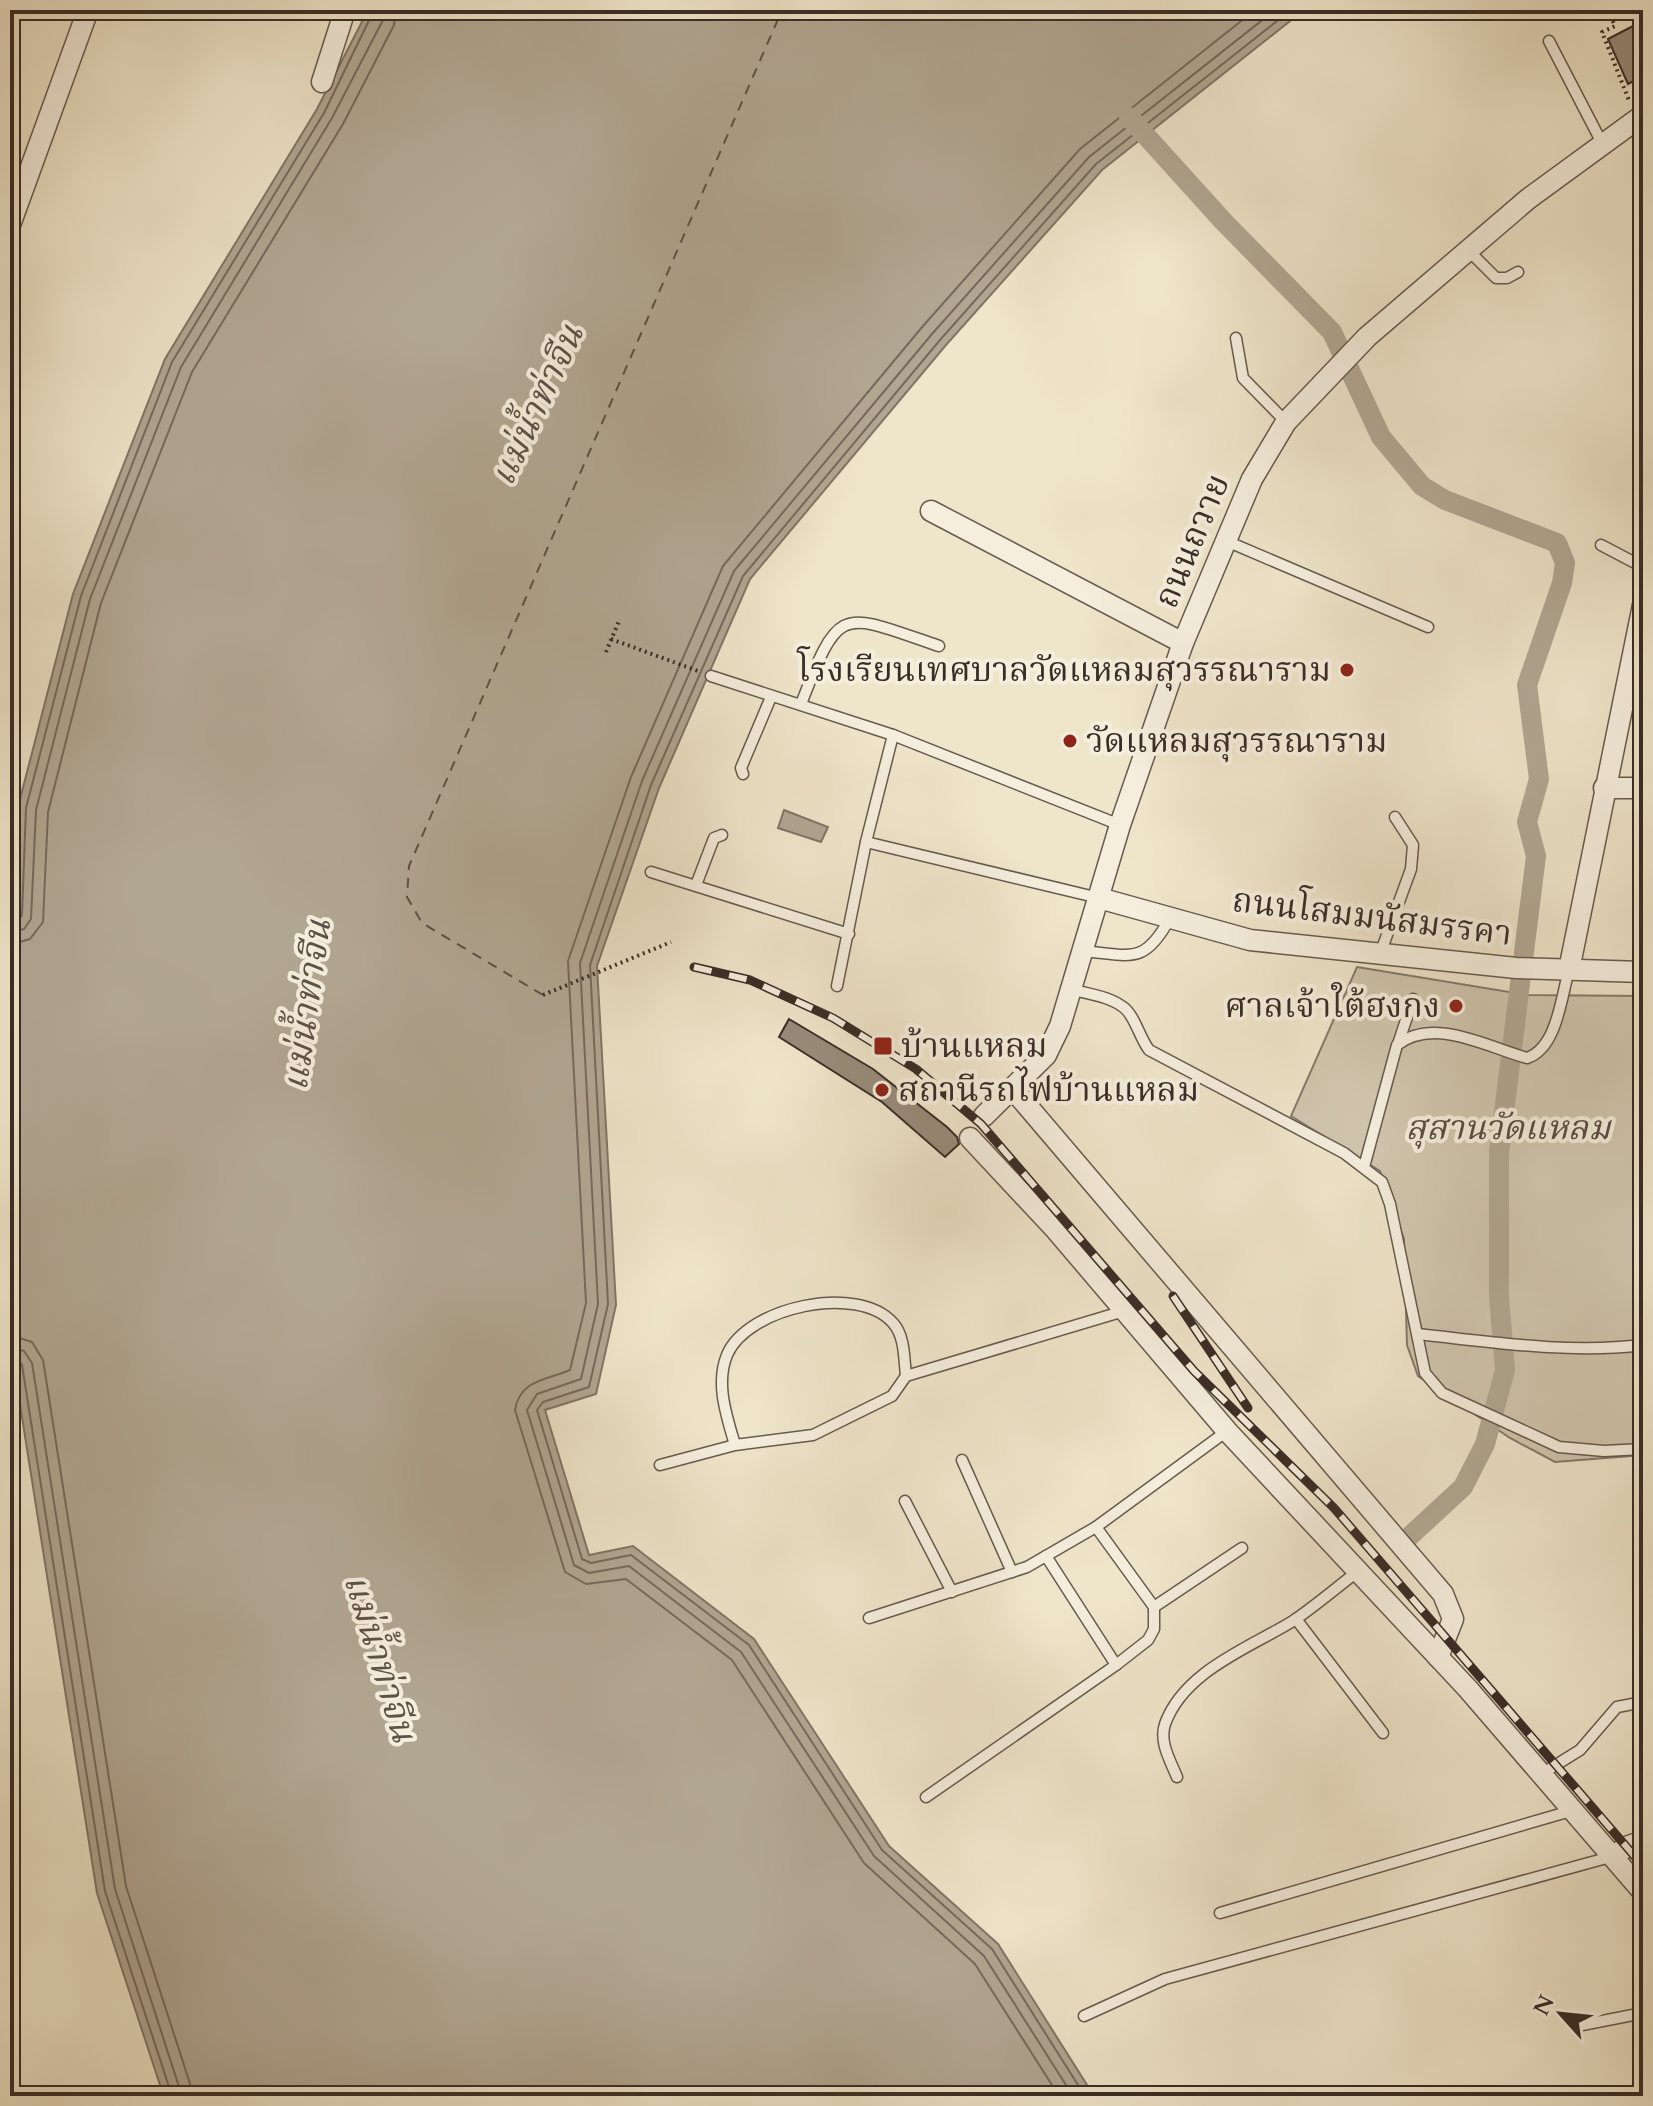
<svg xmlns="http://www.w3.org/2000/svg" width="1653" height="2106" viewBox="0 0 1653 2106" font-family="Cardo,'Noto Serif Thai',serif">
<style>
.green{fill:#d0c6ae;stroke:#85796a;stroke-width:2}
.water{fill:#b1a692;stroke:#817567;stroke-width:2}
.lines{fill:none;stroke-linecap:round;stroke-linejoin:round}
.shore{stroke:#76695c;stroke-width:2}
.canal{stroke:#b1a692;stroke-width:20}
.ferry{stroke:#5e5146;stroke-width:2;stroke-dasharray:10 8;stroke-linecap:butt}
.building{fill:#988c7b;stroke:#3a2c26;stroke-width:2}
.lane-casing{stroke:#675a4f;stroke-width:13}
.street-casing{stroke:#675a4f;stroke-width:23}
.path{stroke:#3a2c26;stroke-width:4;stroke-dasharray:2 4;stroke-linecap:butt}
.lane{stroke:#f5eedd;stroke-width:10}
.street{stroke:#f5eedd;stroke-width:20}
.rail-casing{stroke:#3a2c26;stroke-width:9}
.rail{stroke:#f5eedd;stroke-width:6;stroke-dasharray:18;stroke-linecap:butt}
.poi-dot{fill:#8f2418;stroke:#f5eedd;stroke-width:3}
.labels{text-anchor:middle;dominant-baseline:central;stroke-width:8;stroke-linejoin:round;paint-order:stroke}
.street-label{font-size:34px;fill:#3a2c26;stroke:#f5eedd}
.poi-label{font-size:34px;fill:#3a2c26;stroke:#f5eedd;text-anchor:start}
.park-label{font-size:34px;font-style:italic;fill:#584b41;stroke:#f5eedd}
.water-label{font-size:36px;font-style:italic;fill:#5e5146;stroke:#f5eedd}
</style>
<rect width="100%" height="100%" fill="#efe5ca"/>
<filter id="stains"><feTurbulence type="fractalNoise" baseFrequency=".0025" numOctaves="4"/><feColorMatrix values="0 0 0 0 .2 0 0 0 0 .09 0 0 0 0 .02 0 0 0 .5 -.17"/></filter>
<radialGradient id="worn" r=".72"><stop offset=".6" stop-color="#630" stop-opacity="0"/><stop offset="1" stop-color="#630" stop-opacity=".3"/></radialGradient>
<path class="green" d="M1357 967 1527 995 1643 996V1455L1555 1462 1510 1438 1418 1376 1407 1345 1404 1239 1380 1171 1291 1116Z"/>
<g class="water">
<path d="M368 10H1304L1102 170 946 345 750 579 659 788 597 966 616 1305 596 1394 545 1410 589 1555 633 1546 754 1639 889 1846 998 1944 1094 2096H165L160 2085 97 1893 10 1341V1027L18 807 73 594 165 359 317 109Z"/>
<path d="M784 810 828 827 821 842 778 828Z"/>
</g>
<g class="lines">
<g class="shore">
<path d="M10 923 18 921 22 915 26 808 81 596 172 362 324 113 374 10"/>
<path d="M10 933 24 929 31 919 36 810 90 599 181 367 332 118 383 20 384 10"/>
<path d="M10 945 30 939 43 922 48 812 101 603 192 372 343 124 394 25 396 10"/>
<path d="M10 1335 32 1342 43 1360 126 1886 194 2096"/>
<path d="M10 1347 24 1351 32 1363 115 1889 182 2096"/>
<path d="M10 1357 17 1359 22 1365 105 1891 172 2096"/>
<path d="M1059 2096 975 1964 864 1863 732 1660 626 1579 586 1584 565 1572 515 1410C520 1379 548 1380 570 1370L586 1303 568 961 631 777 723 566 923 326 1080 149 1255 10"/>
<path d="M1073 2096 984 1956 874 1856 741 1652 629 1566 589 1573 574 1565 527 1410 537 1394 581 1379 598 1304 580 963 642 781 734 571 932 334 1089 157 1275 10"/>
<path d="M1085 2096 992 1949 882 1850 749 1645 631 1555 591 1563 582 1559 537 1410 543 1402 589 1387 608 1304 590 965 651 785 743 576 940 340 1096 164 1291 10"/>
</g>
<path class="canal" d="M1129 117 1223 221 1332 332 1381 437 1422 486 1445 500 1557 543 1565 563 1562 583 1527 685 1539 779 1527 822 1536 856 1499 1152V1296L1505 1370 1485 1444 1463 1487 1410 1536"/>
<path class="ferry" d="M543 995 422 923 407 897 409 866 782 10"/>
</g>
<g class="building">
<path d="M1635 25 1643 43V76L1628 84 1608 39Z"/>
<path d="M789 1019 873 1069 947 1127 957 1137 959 1144 945 1157 882 1102 779 1037Z"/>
</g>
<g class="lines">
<g class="lane-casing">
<g id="lane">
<path d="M1549 41 1603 145"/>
<path d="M1469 251 1496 278H1507L1518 272"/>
<path d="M1236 338 1243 378 1286 422"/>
<path d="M1224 540 1428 627"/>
<path d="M1601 545 1643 567"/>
<path d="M711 676 893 735 866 842 837 986"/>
<path d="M801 704C840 603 840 612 939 646"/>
<path d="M893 735 1120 825"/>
<path d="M743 774 741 768 771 697"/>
<path d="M866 842 1099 898"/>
<path d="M651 872 849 934"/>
<path d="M696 885 714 838 722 835"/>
<path d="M1082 951C1131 955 1144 966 1170 918"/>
<path d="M1380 954 1411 869 1413 845 1395 817"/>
<path d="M1074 990C1092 995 1121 998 1131 1016 1138 1027 1141 1039 1149 1050L1344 1153 1382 1182 1390 1204 1425 1373 1442 1393 1559 1447 1604 1451 1643 1449"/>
<path d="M1398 1044 1413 999"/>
<path d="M1364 1167 1397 1045C1434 1016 1487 1047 1527 1058 1557 1048 1561 998 1569 970"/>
<path d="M1417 1334C1493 1342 1567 1354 1643 1345"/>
<path d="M906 1376 1124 1311"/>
<path d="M962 1460 1012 1572"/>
<path d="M660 1465 735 1445 813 1435 892 1396 906 1376C904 1359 905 1336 893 1323 858 1283 747 1307 727 1355 715 1384 727 1417 735 1445"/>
<path d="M905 1501 952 1592"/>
<path d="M1096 1527 1154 1607V1629L1148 1640 1116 1665"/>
<path d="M1154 1607 1242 1548"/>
<path d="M869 1618 1027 1567 1096 1527 1227 1431"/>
<path d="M1296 1619 1383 1733"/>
<path d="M1543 1773 1580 1750 1617 1707 1643 1702"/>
<path d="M1177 1777C1170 1760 1159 1742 1165 1724 1184 1671 1249 1648 1293 1621 1315 1606 1336 1588 1357 1572"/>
<path d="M926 1797 1116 1665 1046 1556"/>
<path d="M1220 1913 1574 1810"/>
<path d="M1084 2016 1165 1979 1614 1856"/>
<path d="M1577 2026 1643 2013"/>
</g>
</g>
<g class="street-casing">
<g id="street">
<path d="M322 82 345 10"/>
<path d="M10 225 88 10"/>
<path d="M931 511 1183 643"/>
<path d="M1604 788H1643"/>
<path d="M1099 898 1250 940 1516 968 1643 972"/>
<path d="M1569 970 1643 605"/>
<path d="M1012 1088 1443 1594 1453 1619 1438 1657"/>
<path d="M984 1116 1046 1055 1060 1026 1120 825 1183 643 1252 479 1286 422 1367 337 1528 199 1643 115"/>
<path d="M970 1138 1056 1230 1227 1431 1468 1689 1643 1892"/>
<path d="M1614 1856 1626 1847 1643 1841"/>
</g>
</g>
<g class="path">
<path d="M1608 10 1615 26 1602 32 1630 103"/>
<path d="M611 639 698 671"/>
<path d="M606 652 619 621"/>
<path d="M543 995 671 942"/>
</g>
<use href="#lane" class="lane"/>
<use href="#street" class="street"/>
<g class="rail-casing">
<g id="rail">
<path d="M694 967 750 980 833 1018 916 1069 981 1124 1194 1371 1334 1508 1643 1866"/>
<path d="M1173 1296 1248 1408"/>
</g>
</g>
<use href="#rail" class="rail"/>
</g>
<g class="poi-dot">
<circle cx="1347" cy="670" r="8"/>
<circle cx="1070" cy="741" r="8"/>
<circle cx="1456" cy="1006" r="8"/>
<rect x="873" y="1036" width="20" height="20" rx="4"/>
<circle cx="882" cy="1090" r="8"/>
</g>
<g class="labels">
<g class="street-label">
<text transform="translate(1192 541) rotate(-67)">ถนนถวาย</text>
<text transform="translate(1372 917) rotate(7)">ถนนโสมมนัสมรรคา</text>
</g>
<g class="poi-label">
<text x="1331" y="670" text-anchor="end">โรงเรียนเทศบาลวัดแหลมสุวรรณาราม</text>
<text x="1086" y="741">วัดแหลมสุวรรณาราม</text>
<text x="1440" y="1006" text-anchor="end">ศาลเจ้าใต้ฮงกง</text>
<text x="901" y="1046">บ้านแหลม</text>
<text x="898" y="1090">สถานีรถไฟบ้านแหลม</text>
</g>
<g class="park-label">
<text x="1508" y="1128">สุสานวัดแหลม</text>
</g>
<g class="water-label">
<text transform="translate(537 405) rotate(-65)">แม่น้ำท่าจีน</text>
<text transform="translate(307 1005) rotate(-82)">แม่น้ำท่าจีน</text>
<text transform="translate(380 1658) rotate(73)">แม่น้ำท่าจีน</text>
</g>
</g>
<rect width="1653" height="2106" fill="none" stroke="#efe5ca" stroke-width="40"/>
<rect x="12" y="12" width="1629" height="2082" fill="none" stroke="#3a2c26" stroke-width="4"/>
<rect x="20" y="20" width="1613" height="2066" fill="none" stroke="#3a2c26" stroke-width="2"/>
<g transform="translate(1561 2014) rotate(297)" stroke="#f5eedd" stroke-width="6" paint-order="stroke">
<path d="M0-6L14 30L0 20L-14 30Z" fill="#3a2c26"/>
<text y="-12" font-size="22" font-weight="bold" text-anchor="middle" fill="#3a2c26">N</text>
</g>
<rect width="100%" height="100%" filter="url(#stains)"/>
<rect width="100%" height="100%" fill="url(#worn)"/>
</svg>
